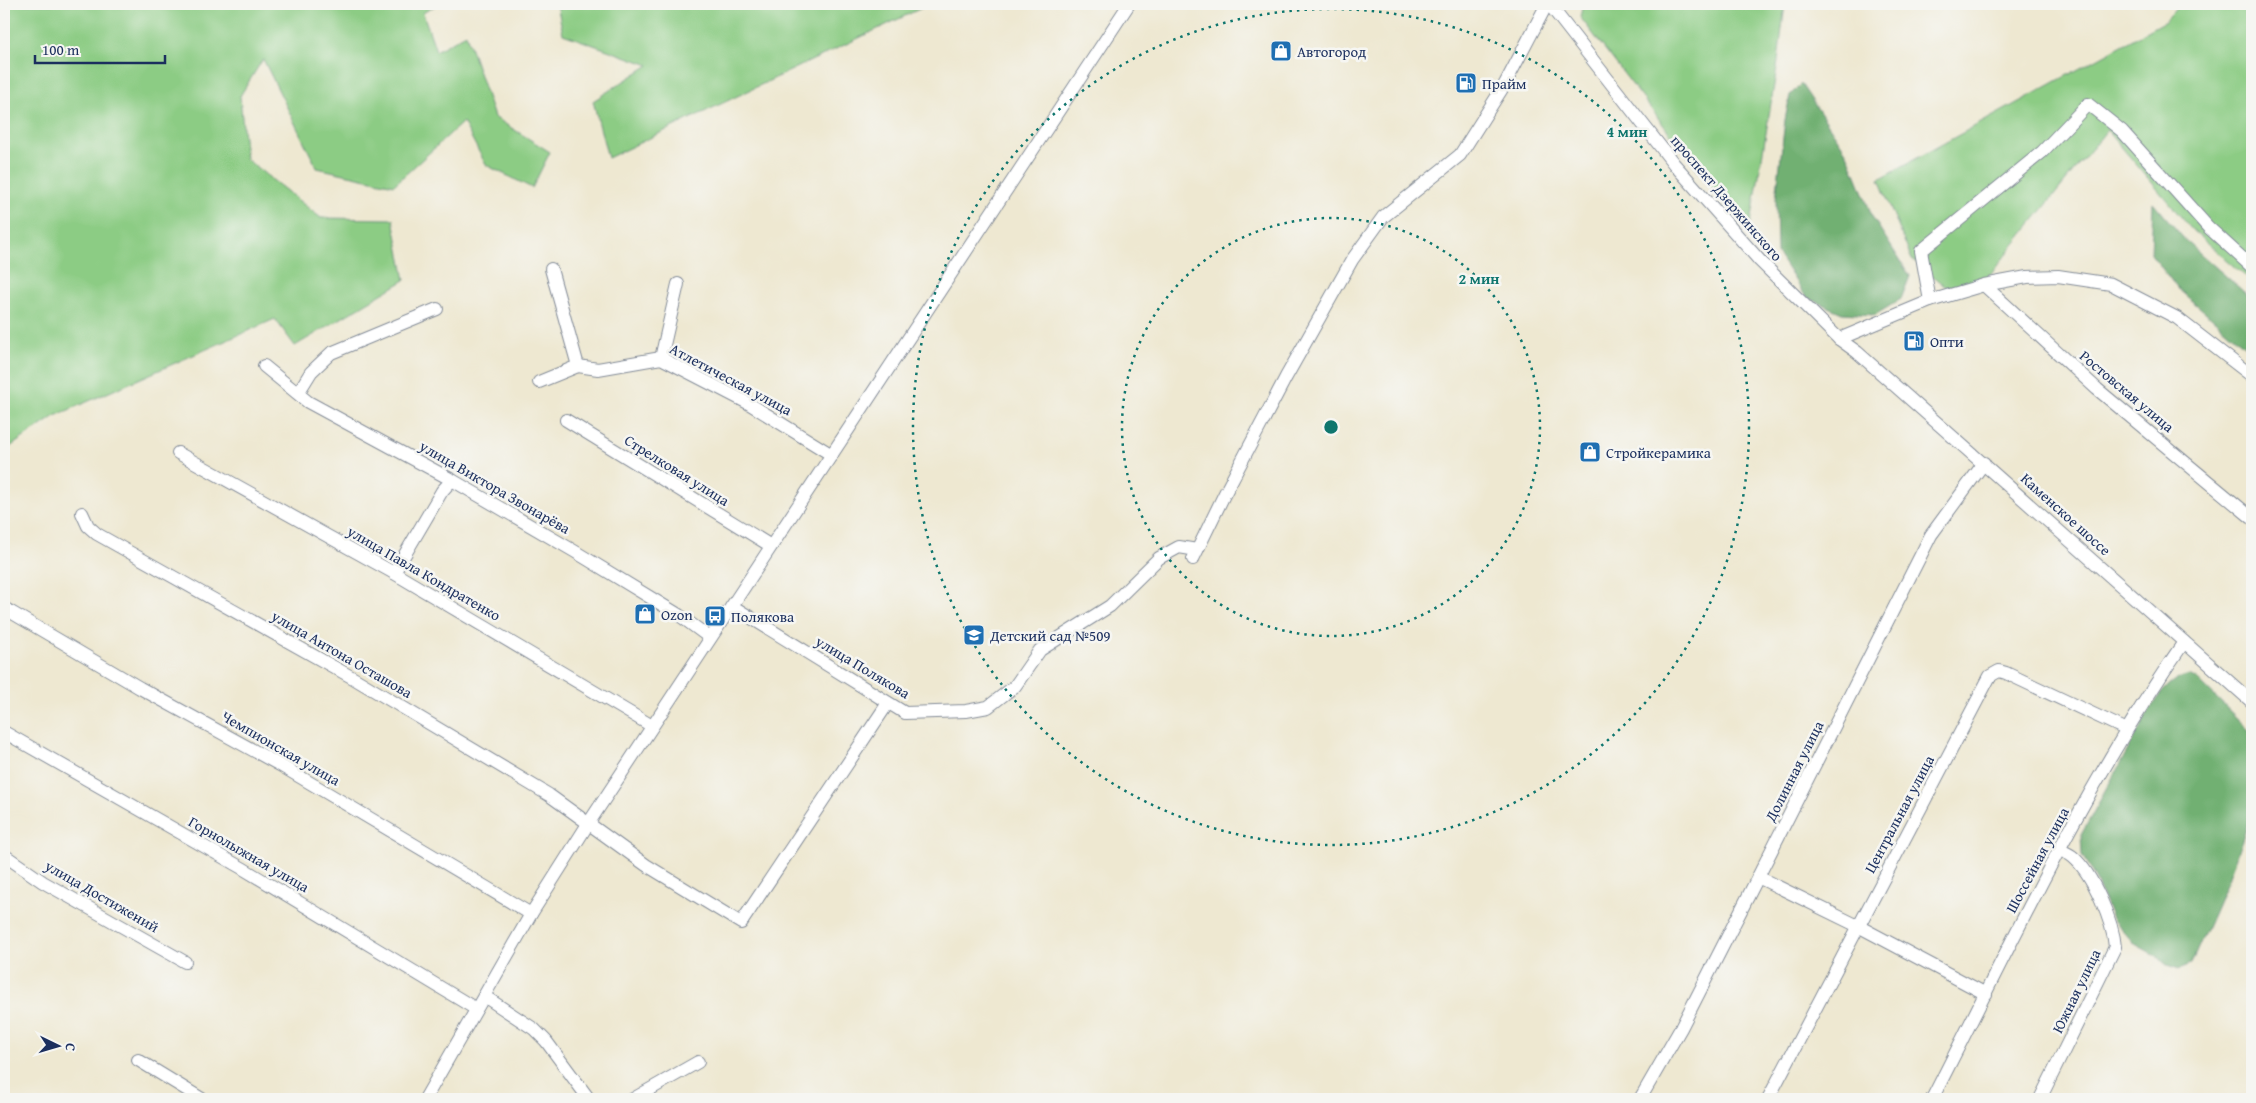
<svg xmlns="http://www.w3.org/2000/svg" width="2256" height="1103" viewBox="0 0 2256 1103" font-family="'Gentium Book Plus',serif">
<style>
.green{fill:#8ccc84;stroke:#547e71}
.forest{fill:#71b072;stroke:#467068}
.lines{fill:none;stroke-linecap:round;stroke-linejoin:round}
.minor-casing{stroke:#848c98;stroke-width:14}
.minor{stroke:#fff;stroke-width:12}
.ring{fill:none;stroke:#0f766e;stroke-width:2.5;stroke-dasharray:2.5 5}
.labels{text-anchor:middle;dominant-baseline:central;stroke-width:5;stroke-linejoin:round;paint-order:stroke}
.poi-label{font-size:15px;fill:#1b2f5e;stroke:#f6f6f2;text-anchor:start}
.street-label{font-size:15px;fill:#1b2f5e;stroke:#f6f6f2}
.centre{fill:#0f766e;stroke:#f6f6f2;stroke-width:2.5}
.ring-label{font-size:15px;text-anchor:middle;font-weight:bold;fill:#0f766e;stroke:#f6f6f2;stroke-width:5;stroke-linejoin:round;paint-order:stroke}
</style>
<rect width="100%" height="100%" fill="#f6f6f2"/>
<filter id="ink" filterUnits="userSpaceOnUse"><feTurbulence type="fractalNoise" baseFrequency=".02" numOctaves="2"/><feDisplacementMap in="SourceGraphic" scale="10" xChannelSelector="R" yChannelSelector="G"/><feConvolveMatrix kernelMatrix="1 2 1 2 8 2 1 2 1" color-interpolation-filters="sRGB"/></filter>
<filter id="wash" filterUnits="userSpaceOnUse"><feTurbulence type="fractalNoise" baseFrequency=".0096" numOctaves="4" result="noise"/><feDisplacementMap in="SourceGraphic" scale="20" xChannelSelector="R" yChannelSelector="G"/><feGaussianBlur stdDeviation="1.12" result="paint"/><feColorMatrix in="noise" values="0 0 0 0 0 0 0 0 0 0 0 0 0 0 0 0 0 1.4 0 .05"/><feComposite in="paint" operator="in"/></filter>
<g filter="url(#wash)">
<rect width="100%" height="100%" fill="#eee8d1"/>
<g class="green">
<path d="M4 4H438L423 13 436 51 466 34 494 117 550 152 532 188 486 165 463 122 394 185 317 168 263 59 240 96 246 159 321 218 393 219 405 280 295 346 275 319 55 416 4 451Z"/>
<path d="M557 4H930L608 158 593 101 649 65 563 34Z"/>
<path d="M1583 4H1785L1778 61 1751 223 1726 206 1580 17Z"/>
<path d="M2180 4H2245L2252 13V282L2193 231 2107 130 1984 282 1946 287 1911 258 1879 179 2164 22Z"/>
</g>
<g class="forest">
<path d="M1801 84 1847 153 1873 218 1910 276 1901 299 1875 315 1842 313 1806 297 1777 253 1776 199 1785 120 1790 95Z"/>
<path d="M2153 202 2186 241 2252 299V352L2177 288 2151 254Z"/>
<path d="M2189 675 2197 679 2252 733V811L2228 880 2191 964 2179 969 2167 965 2155 955 2135 944 2112 919 2094 876 2082 855 2081 835 2153 704C2163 690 2171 680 2189 675Z"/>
</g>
</g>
<g filter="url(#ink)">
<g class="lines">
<g class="minor-casing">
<g id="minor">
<path d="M1549 4 1674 164 1760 261 1839 339 1857 352 2252 702"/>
<path d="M551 269 578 366"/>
<path d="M1984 285 2097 389 2252 518"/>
<path d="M1930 301 1921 251 2042 152 2088 104 2122 131 2208 227 2252 267"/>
<path d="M1839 339 1930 301 1984 285 2027 277 2058 276 2111 284 2177 318 2252 376"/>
<path d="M661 358 678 284"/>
<path d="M264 366 308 402 452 480 574 551 679 615 710 638"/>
<path d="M578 366 598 369 661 358 748 403 832 455"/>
<path d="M539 382 578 366"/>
<path d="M298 393 311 372 331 353 437 309"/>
<path d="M566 420 771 546"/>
<path d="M178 453 394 573 652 726"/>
<path d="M82 513 88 526 97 534 355 679 549 795 646 865 741 923 888 703"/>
<path d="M1193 559 1224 495 1286 377 1352 260 1383 217 1460 155 1505 84 1547 4"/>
<path d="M394 573 442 491 452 480"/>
<path d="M732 606 905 713 966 711 988 707 1015 686 1040 650 1110 606 1159 558 1179 547 1197 550"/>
<path d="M4 608 140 688 280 765 531 914"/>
<path d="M4 732 242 868 476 1009"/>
<path d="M4 855 43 882 185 962"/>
<path d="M1758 877 1858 926 1986 994"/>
<path d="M484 996 534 1029 546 1041 589 1099"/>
<path d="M138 1060 202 1099"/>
<path d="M425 1099 531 914 588 824 1129 4"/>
<path d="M633 1099 698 1062"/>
<path d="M1640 1099 1681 1028 1758 877 1931 535 1984 463"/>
<path d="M1768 1099 1990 676 1999 671 2006 673 2125 729"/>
<path d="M1932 1099C2011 945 2084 785 2184 642"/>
<path d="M2040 1099 2115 947C2113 922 2093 874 2073 857 2070 854 2064 852 2060 850"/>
</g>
</g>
<use href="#minor" class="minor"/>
</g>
</g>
<g class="ring">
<circle cx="1331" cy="427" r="209"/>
<circle cx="1331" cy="427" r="418"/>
</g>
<defs>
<g id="shop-square" transform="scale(1.125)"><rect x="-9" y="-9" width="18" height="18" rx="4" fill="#1f6fb2" stroke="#f6f6f2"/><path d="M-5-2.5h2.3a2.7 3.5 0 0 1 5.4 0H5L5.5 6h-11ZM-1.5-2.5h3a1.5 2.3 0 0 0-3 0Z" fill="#fff"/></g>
<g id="fuel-square" transform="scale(1.125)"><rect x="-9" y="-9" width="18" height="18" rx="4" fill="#1f6fb2" stroke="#f6f6f2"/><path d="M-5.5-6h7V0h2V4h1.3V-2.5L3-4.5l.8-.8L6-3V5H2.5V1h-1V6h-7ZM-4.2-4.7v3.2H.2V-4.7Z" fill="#fff"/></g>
<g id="bus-square" transform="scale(1.125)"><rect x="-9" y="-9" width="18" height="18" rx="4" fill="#1f6fb2" stroke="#f6f6f2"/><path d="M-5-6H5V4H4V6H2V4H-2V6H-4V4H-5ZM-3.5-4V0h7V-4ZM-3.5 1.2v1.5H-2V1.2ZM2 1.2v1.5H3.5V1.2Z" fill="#fff"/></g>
<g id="school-square" transform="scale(1.125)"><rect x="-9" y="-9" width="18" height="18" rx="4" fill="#1f6fb2" stroke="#f6f6f2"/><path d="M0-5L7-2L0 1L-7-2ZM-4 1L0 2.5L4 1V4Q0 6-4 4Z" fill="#fff"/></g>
</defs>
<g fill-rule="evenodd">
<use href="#shop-square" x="1281" y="51"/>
<use href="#fuel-square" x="1466" y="83"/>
<use href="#fuel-square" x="1914" y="341"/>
<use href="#shop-square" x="1590" y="452"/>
<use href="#shop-square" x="645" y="614"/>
<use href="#bus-square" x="715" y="616"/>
<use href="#school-square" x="974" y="635"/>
</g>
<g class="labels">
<g class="poi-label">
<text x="1297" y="51">Автогород</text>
<text x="1482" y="83">Прайм</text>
<text x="1930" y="341">Опти</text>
<text x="1606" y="452">Стройкерамика</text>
<text x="661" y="614">Ozon</text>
<text x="731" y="616">Полякова</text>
<text x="990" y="635">Детский сад №509</text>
</g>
<g class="street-label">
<text transform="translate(1727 198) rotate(49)">проспект Дзержинского</text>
<text transform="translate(731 379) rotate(28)">Атлетическая улица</text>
<text transform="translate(2127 391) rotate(40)">Ростовская улица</text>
<text transform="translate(677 470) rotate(32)">Стрелковая улица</text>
<text transform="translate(495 487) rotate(30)">улица Виктора Звонарёва</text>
<text transform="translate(2066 514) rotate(42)">Каменское шоссе</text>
<text transform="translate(424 573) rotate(30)">улица Павла Кондратенко</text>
<text transform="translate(342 654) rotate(30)">улица Антона Осташова</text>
<text transform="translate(863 667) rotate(31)">улица Полякова</text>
<text transform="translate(281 748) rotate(30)">Чемпионская улица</text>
<text transform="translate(1794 771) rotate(-63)">Долинная улица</text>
<text transform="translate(1899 814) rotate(-62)">Центральная улица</text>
<text transform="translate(249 854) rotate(30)">Горнолыжная улица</text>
<text transform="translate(2037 860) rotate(-62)">Шоссейная улица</text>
<text transform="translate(102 896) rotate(30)">улица Достижений</text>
<text transform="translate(2076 991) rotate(-64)">Южная улица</text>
</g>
</g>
<circle cx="1331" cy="427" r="8" class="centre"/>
<g class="ring-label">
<text x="1627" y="137">4 мин</text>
<text x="1479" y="284">2 мин</text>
</g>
<rect width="2256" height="1103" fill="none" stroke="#f6f6f2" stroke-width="20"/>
<g transform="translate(58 1046) rotate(95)" stroke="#f6f6f2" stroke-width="4" paint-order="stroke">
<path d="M0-4L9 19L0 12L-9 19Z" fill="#1b2f5e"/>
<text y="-8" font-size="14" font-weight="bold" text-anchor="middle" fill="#1b2f5e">С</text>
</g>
<path d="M35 55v8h130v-8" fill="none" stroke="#1b2f5e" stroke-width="2.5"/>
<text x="42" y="55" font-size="15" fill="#1b2f5e" stroke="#f6f6f2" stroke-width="4" paint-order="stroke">100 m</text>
</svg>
